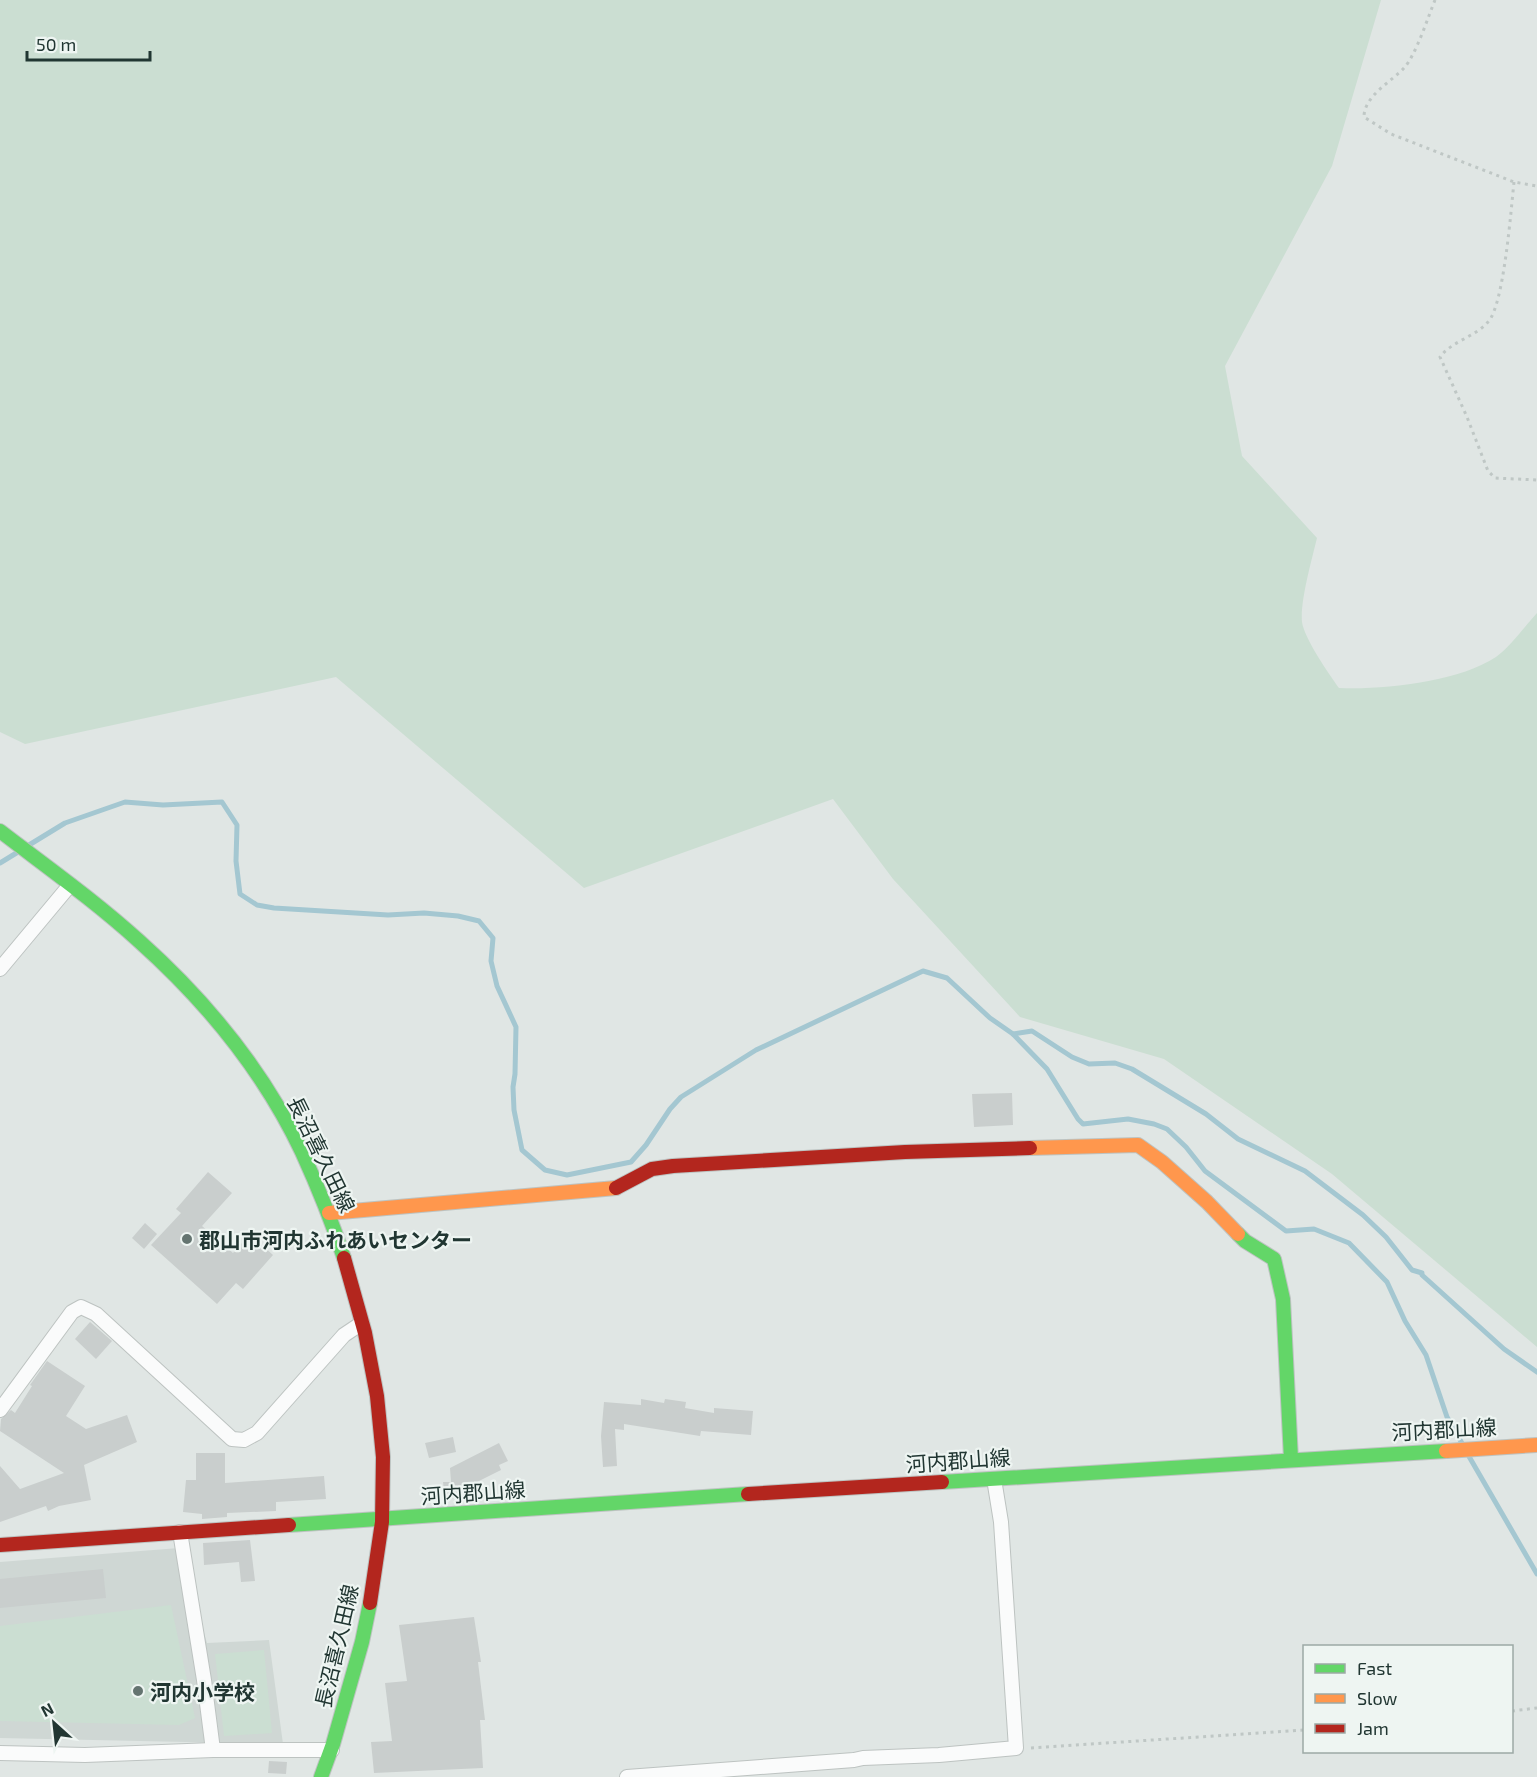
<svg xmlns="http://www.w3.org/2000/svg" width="1537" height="1777" viewBox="0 0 1537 1777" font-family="'Exo 2','Noto Sans JP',sans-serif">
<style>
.built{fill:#cfd7d4}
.green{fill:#cbded2}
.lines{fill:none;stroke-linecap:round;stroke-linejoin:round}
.stream{stroke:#a4c7d1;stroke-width:5}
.building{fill:#c9cecd}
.street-casing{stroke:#bdc3c1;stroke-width:16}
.fast-casing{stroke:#bdc3c1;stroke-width:16}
.slow-casing{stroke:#bdc3c1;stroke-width:16}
.jam-casing{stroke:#bdc3c1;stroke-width:16}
.path{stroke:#bfc7c5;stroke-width:3;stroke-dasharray:3 4.5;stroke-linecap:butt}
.street{stroke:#fafbfb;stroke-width:14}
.fast{stroke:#63d668;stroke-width:14}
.slow{stroke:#ff974d;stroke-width:14}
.jam{stroke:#b3261e;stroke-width:14}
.poi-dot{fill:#647470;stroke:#eef5f2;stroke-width:2}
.labels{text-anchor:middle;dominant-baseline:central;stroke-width:4.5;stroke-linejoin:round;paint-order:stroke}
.street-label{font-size:21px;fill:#213632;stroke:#eef5f2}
.poi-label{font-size:21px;font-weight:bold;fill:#213632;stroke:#eef5f2;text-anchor:start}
</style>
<rect width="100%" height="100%" fill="#e0e6e4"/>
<path class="built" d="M179 1548 207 1643 269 1640 283 1744 0 1738V1562Z"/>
<g class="green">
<path d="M0 0H1381L1332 166 1225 366 1242 456 1317 538C1312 559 1300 601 1302 622 1304 638 1329 674 1339 688 1384 690 1458 682 1496 657 1510 647 1525 626 1537 613V1347L1332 1174 1164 1059 1020 1017 893 879 833 799 584 888 336 677 25 744 0 732Z"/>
<path d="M171 1605 195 1718 179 1725 0 1721V1626Z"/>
<path d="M264 1650 272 1733 224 1736 215 1654Z"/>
</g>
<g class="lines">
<g class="stream">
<path d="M29 845 65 823 125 802 163 805 222 802 237 825 236 861 240 894 257 905 274 908 388 915 424 913 458 916 479 921 493 938 491 961 497 986 516 1027 515 1074 513 1087 514 1110 522 1150 545 1170 567 1175 631 1162 646 1145 670 1109 681 1097 756 1050 923 971 947 978 990 1018 1013 1034 1047 1069 1078 1119 1083 1124 1128 1119 1154 1124 1167 1129 1186 1147 1205 1171 1286 1231 1314 1229 1349 1243 1387 1282 1405 1321 1426 1355 1447 1417 1463 1445"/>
<path d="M0 863 18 852"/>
<path d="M1013 1034 1032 1031 1072 1057 1089 1064 1115 1063 1132 1069 1206 1114 1238 1139 1305 1171 1363 1215 1386 1237 1412 1270 1422 1273V1275L1504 1349 1537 1372"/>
<path d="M1467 1453 1537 1574"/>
</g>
</g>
<g class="building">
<path d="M1012 1093 1013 1125 974 1127 972 1094Z"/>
<path d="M208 1172 232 1193 202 1226 233 1253 250 1234 273 1255 243 1289 236 1283 217 1304 151 1245 181 1213 176 1209Z"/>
<path d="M145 1223 157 1234 144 1249 132 1238Z"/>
<path d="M90 1322 112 1341 96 1359 75 1339Z"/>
<path d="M47 1361 85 1386 66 1416 86 1429 127 1415 137 1442 84 1465 91 1500 59 1506 48 1511 46 1506 0 1522V1466L20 1489 64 1473 0 1431 1 1419 11 1410 15 1413 32 1386 30 1385Z"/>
<path d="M641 1399 664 1403 665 1399 686 1402 685 1408 714 1413V1408L753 1411 751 1435 701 1431 700 1436 624 1424V1430L615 1429 617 1466 603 1467 601 1436 604 1402 641 1405Z"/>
<path d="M453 1437 456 1452 429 1458 425 1443Z"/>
<path d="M499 1443 508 1461 499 1465 501 1470 475 1483 476 1496 445 1499 443 1482H451L450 1468Z"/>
<path d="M196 1453H225V1483L324 1476 326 1499 276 1502V1511L227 1513V1517L202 1519V1514L183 1512 186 1480H196Z"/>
<path d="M250 1540 255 1581 241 1582 239 1562 204 1565 203 1543Z"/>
<path d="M103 1569 106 1598 0 1608V1579Z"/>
<path d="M474 1617 481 1662H478L485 1720H480L483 1768 374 1773 371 1742 392 1741 385 1683 407 1681 399 1625Z"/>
<path d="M269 1761 287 1762 286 1774 268 1773Z"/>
</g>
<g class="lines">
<g class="street-casing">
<g id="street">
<path d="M0 969 70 885"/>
<path d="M0 1410 72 1312 81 1307 96 1314 232 1439 244 1440 257 1433 344 1335 362 1323"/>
<path d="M180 1532 204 1680 213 1750"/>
<path d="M0 1753 85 1755 213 1750H332"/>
<path d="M627 1777 854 1760 863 1758 939 1755 1016 1748 1001 1522 994 1479"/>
</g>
</g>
<g class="fast-casing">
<g id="fast">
<path d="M0 831C47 867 95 901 139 941 205 1000 264 1072 302 1152 318 1187 332 1222 344 1258"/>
<path d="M1238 1234 1245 1241 1274 1259 1283 1299 1291 1459"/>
<path d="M942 1482 1446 1451"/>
<path d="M289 1525 748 1494"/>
<path d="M321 1777 333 1744 362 1642 370 1603"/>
</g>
</g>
<g class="slow-casing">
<g id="slow">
<path d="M1030 1148 1138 1145 1162 1162 1207 1202 1238 1234"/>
<path d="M329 1213 616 1188"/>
<path d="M1446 1451 1537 1445"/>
</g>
</g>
<g class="jam-casing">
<g id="jam">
<path d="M616 1188 652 1169 673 1166 905 1152 1030 1148"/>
<path d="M344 1258 365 1333 377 1396 383 1457 382 1522 370 1603"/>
<path d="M748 1494 942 1482"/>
<path d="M0 1545 289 1525"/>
</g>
</g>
<g class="path">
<path d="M1435 0C1428 17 1416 55 1404 68 1391 82 1364 96 1364 117L1391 134 1514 182 1537 186"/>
<path d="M1514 182C1511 209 1504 305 1488 322 1475 337 1452 341 1440 357L1467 417 1488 471 1495 478 1537 480"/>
<path d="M1512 1711 1537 1708"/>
<path d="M1031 1748 1304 1730"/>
</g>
<use href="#street" class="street"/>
<use href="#fast" class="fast"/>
<use href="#slow" class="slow"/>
<use href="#jam" class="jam"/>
</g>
<g class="poi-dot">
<circle cx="187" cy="1239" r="6"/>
<circle cx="138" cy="1691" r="6"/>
</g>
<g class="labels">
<g class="street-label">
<text transform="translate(322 1154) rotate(64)">長沼喜久田線</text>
<text transform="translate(1444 1429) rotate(-3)">河内郡山線</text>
<text transform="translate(958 1460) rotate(-4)">河内郡山線</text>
<text transform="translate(473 1492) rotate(-4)">河内郡山線</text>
<text transform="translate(336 1646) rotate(-77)">長沼喜久田線</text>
</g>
<g class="poi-label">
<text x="199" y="1239">郡山市河内ふれあいセンター</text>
<text x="150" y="1691">河内小学校</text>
</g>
</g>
<rect x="1303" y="1645" width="210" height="108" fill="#eef5f2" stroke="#9ca9a5" stroke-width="1.5"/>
<rect x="1315" y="1664" width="30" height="9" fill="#63d668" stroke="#9ca9a5" stroke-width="1.5"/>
<text x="1357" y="1675" font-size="18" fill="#213632">Fast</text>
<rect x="1315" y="1694" width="30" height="9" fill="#ff974d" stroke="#9ca9a5" stroke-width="1.5"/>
<text x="1357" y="1705" font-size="18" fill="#213632">Slow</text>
<rect x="1315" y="1724" width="30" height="9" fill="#b3261e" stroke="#9ca9a5" stroke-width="1.5"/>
<text x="1357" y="1735" font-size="18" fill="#213632">Jam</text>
<g transform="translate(54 1723) rotate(333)" stroke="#eef5f2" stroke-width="4.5" paint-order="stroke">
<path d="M0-4.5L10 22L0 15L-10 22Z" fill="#213632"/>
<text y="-9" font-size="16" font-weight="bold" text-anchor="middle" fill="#213632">N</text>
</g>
<path d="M27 51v9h123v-9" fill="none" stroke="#213632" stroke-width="3"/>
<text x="36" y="51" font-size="18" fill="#213632" stroke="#eef5f2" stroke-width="4.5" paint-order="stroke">50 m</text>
</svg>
